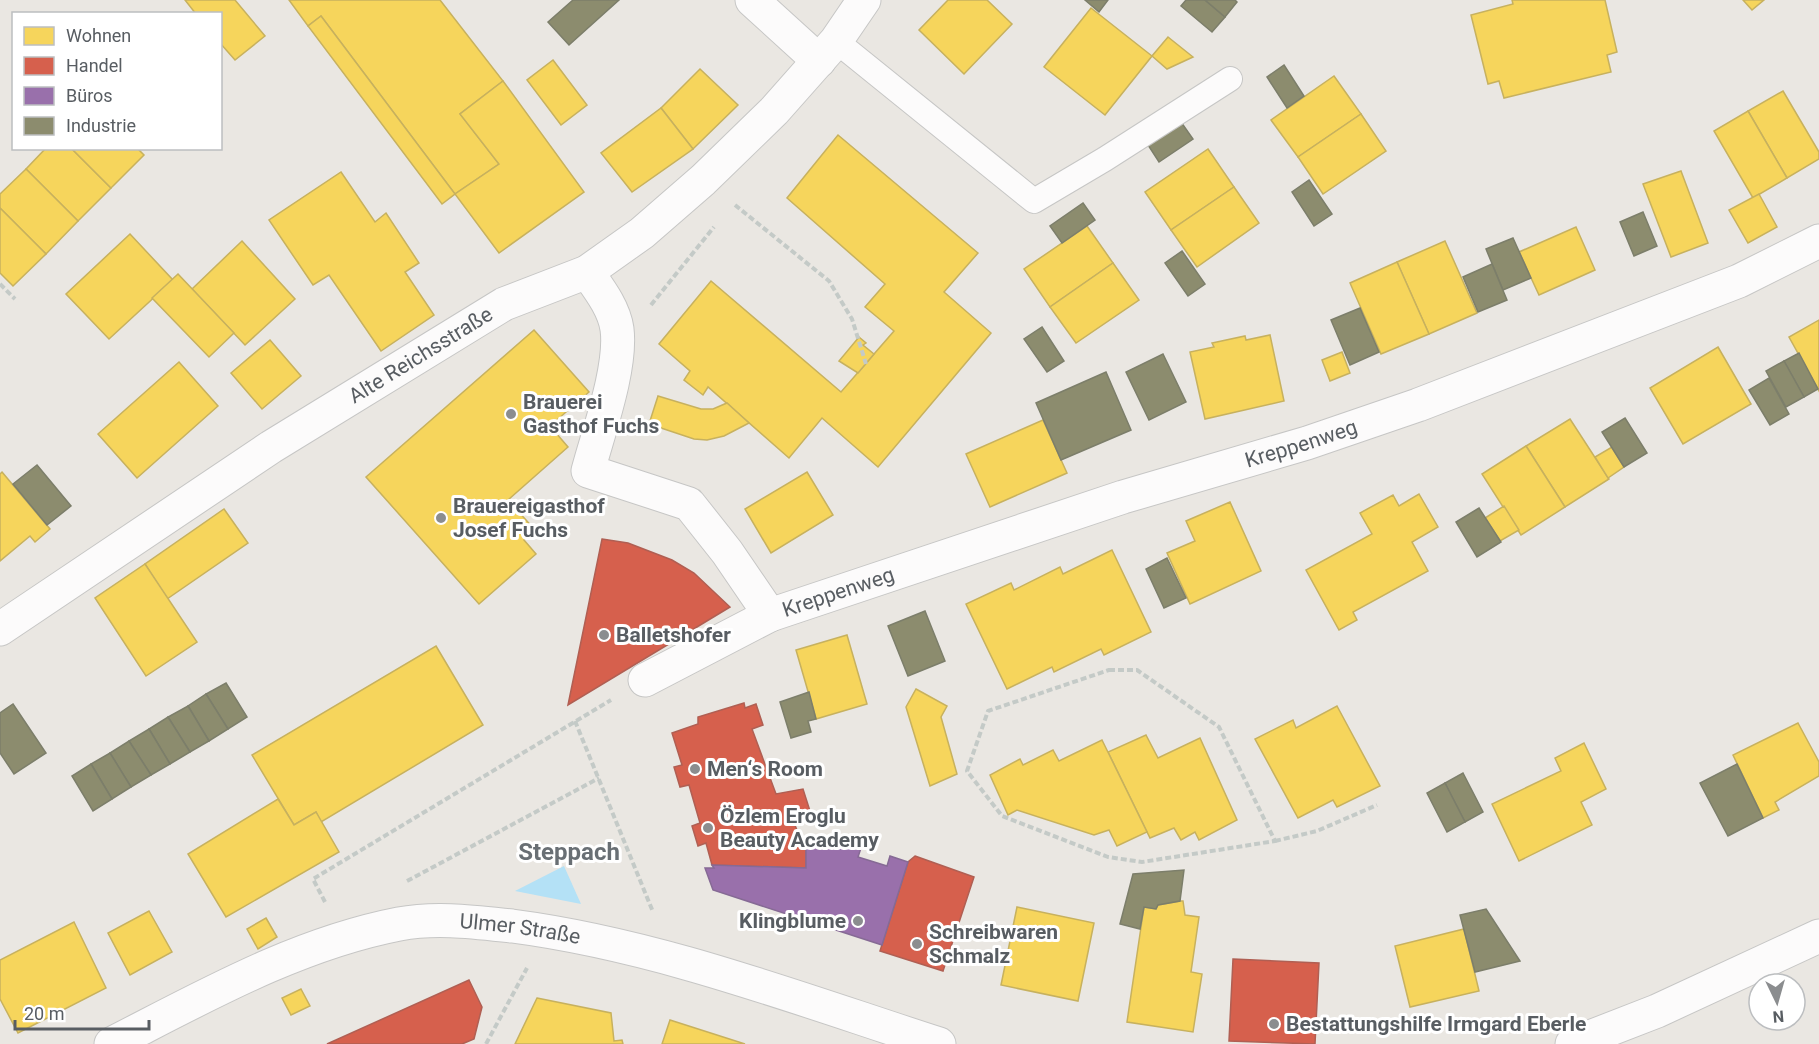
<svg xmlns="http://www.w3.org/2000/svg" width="1819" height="1044" viewBox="0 0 1819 1044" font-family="Roboto,sans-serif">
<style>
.water{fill:#b4e1f6}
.homes{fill:#f6d55c;stroke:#c7b15e;stroke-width:1.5}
.shops{fill:#d6604d;stroke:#b05f53;stroke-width:1.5}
.offices{fill:#9970ab;stroke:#866a95;stroke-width:1.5}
.industry{fill:#8c8c6e;stroke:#7c7e6a;stroke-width:1.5}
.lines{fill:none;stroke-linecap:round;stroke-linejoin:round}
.service-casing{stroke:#c6c6c5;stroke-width:26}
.minor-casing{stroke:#c6c6c5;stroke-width:35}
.tertiary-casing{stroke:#c6c6c5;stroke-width:35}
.path{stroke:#c4cac7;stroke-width:4;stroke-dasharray:6 3;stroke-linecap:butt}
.service{stroke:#fcfbfb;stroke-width:24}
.minor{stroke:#fcfbfb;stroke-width:33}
.tertiary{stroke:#fcfbfb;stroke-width:33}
.poi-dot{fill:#8b8d8f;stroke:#fff;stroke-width:2}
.labels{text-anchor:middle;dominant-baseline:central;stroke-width:6;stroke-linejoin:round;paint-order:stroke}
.street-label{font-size:21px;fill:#585d62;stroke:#fff}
.poi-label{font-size:21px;font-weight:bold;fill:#585d62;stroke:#fff;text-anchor:start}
.quarter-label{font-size:24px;font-weight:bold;fill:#696f74;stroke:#fff}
</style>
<rect width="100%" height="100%" fill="#eae7e2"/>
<path class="water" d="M564 866 581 904 515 891Z"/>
<g class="homes">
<path d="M185 0H235L265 36 235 60 220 43V14H196Z"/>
<path d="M289 0H440L503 81 460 114 499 164 455 194 321 16 308 26Z"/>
<path d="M948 0H987L1012 24 964 74 919 30Z"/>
<path d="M1512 0H1605L1617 52 1607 55 1611 72 1504 98 1499 81 1488 84 1471 15 1513 4Z"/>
<path d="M1743 0H1764L1752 10Z"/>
<path d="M1091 8 1152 56 1105 115 1044 67Z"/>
<path d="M321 16 455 194 442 204 308 26Z"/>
<path d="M1168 37 1193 57 1167 69 1152 56Z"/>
<path d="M553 60 587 105 561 125 527 80Z"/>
<path d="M700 69 738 105 693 149 661 108Z"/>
<path d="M1334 76 1361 114 1298 157 1271 120Z"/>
<path d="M503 81 584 192 499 253 455 194 499 164 460 114Z"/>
<path d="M1783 91 1819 152V159L1787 178 1748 111Z"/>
<path d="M661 108 693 149 632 192 601 153Z"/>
<path d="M1748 111 1787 178 1753 198 1714 131Z"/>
<path d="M1361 114 1386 151 1323 194 1298 157Z"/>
<path d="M838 135 978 253 944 292 991 333 878 467 822 418 789 458 708 387 703 395 684 380 690 371 659 344 711 281 841 392 894 331 865 307 885 284 787 198Z"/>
<path d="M46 148H71L111 188 78 221 26 169Z"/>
<path d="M71 148H137L144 155 111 188Z"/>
<path d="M1208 149 1234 187 1171 230 1145 192Z"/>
<path d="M26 169 78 221 46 254 0 208V194Z"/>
<path d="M1681 171 1708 243 1671 257 1643 184Z"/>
<path d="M341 172 375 222 386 213 419 263 405 272 434 315 381 351 329 275 313 285 269 220Z"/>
<path d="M1234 187 1259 223 1197 267 1171 230Z"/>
<path d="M1759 194 1777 227 1748 243 1729 210Z"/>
<path d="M0 208 46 254 13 286 0 273Z"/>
<path d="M1087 226 1113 263 1050 307 1024 269Z"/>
<path d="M1576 227 1595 270 1539 295 1519 252Z"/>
<path d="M130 234 173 280 109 339 66 294Z"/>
<path d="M242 241 295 299 245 345 192 289Z"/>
<path d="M1445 241 1477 313 1429 334 1397 262Z"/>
<path d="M1397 262 1429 334 1381 354 1350 283Z"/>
<path d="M1113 263 1139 300 1076 343 1050 307Z"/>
<path d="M178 274 234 333 209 357 152 298Z"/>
<path d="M1819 320V391L1789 337Z"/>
<path d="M534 330 589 392 550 426 568 447 508 500 535 530 524 540 536 554 479 604 366 477Z"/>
<path d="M1270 335 1284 401 1205 419 1190 352 1214 347 1212 343 1245 336 1246 340Z"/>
<path d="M859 337 866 343 863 345 874 354 858 373 839 361Z"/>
<path d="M270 340 301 376 262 409 231 373Z"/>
<path d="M1718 347 1751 404 1683 444 1650 388Z"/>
<path d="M1342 352 1350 373 1330 381 1322 360Z"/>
<path d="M179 362 218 406 137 478 98 434Z"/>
<path d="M658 396 701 409H713L727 403 749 423 724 436 707 440 694 439 649 424Z"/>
<path d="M1570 419 1609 479 1565 507 1526 446Z"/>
<path d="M1043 420 1067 473 990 507 966 454Z"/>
<path d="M1526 446 1565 507 1521 535 1482 474Z"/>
<path d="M1612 447 1624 467 1608 478 1595 457Z"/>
<path d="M2 472 50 529 35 542 30 536 0 561V474Z"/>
<path d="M807 472 833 515 771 553 745 509Z"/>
<path d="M1419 494 1438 527 1412 542 1428 571 1353 612 1357 620 1339 630 1306 570 1372 534 1360 513 1393 495 1399 506Z"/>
<path d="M1230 502 1261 571 1190 604 1167 553 1195 541 1186 521Z"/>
<path d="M1504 506 1519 530 1500 541 1485 518Z"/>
<path d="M224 509 248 543 167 599 145 564Z"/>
<path d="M1112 550 1151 632 1104 655 1101 649 1054 672 1052 667 1007 689 966 604 1011 583 1014 590 1060 567 1063 574Z"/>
<path d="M145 564 197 642 146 676 95 598Z"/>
<path d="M847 635 867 704 816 719 796 650Z"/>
<path d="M436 646 483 725 321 822 316 812 294 825 252 755Z"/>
<path d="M916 689 947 706 941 717 957 774 930 786 906 707Z"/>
<path d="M1337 706 1380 786 1337 807 1333 800 1298 818 1255 739 1293 720 1296 728Z"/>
<path d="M1798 723 1819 762V776L1775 802 1779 810 1763 818 1733 755Z"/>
<path d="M1146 735 1158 758 1200 738 1237 820 1199 840 1195 832 1181 840 1174 828 1150 838 1108 752Z"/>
<path d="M1102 740 1147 832 1117 846 1109 830 1094 835 1017 810 1008 815 990 775 1020 759 1023 765 1053 750 1059 761Z"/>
<path d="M1584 743 1606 789 1581 802 1592 825 1519 861 1492 804 1561 771 1555 758Z"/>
<path d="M278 799 294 825 316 812 339 852 226 917 188 854Z"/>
<path d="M1180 901H1183L1185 915 1199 917 1191 972 1202 974 1193 1032 1127 1022 1144 907 1156 909 1158 905Z"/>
<path d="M1017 907 1094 923 1078 1001 1001 985Z"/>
<path d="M149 911 172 952 130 975 108 933Z"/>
<path d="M266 918 277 937 258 949 247 929Z"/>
<path d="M74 922 106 988 18 1033 0 999V960Z"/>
<path d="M1464 929 1479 991 1410 1007 1395 946Z"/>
<path d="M301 989 310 1006 291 1015 282 998Z"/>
<path d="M537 998 611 1013 614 1041 622 1040 623 1044H515Z"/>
<path d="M670 1020 745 1044H662Z"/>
</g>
<g class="shops">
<path d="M602 539 628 543 672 560 694 573 730 607 568 705Z"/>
<path d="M744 703 745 708 756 704 763 725 752 729 776 794 803 789 810 811 801 814 802 818 793 820 802 843H806V868L712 865 706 843 698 846 692 826 700 823 689 785 680 787 674 767 682 765 672 733 698 724V717Z"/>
<path d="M915 856 974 877 943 971 880 951 908 862Z"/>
<path d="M1233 959 1319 963 1315 1044 1229 1041Z"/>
<path d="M469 980 482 1007 474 1039 462 1044H327Z"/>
</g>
<path class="offices" d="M843 842 861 848 858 857 887 866 890 856 908 862 882 945 713 890 705 868H714L712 865 806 868V843L839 849Z"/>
<g class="industry">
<path d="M573 0H619L569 45 548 22Z"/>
<path d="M1085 0H1108L1099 12Z"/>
<path d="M1186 0H1205L1225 17 1212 32 1181 6Z"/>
<path d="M1205 0H1235L1237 2 1225 17Z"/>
<path d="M1284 65 1304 96 1287 108 1267 77Z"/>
<path d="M1181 122 1193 139 1159 162 1148 145Z"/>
<path d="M1309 180 1332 214 1314 226 1292 192Z"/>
<path d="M1083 203 1095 220 1062 243 1050 226Z"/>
<path d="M1643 212 1657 246 1634 256 1620 222Z"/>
<path d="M1513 238 1531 278 1503 290 1486 249Z"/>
<path d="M1182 251 1205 284 1188 296 1165 263Z"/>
<path d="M1492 264 1507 300 1478 312 1463 277Z"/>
<path d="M1360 308 1379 352 1350 365 1331 320Z"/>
<path d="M1042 327 1064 361 1047 372 1024 339Z"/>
<path d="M1799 353 1818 389 1804 397 1784 361Z"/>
<path d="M1163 354 1186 402 1149 420 1126 372Z"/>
<path d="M1784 361 1804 397 1786 407 1766 371Z"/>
<path d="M1106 372 1131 430 1061 460 1036 403Z"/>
<path d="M1769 378 1789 414 1770 425 1749 390Z"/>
<path d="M1625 418 1647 453 1624 467 1602 432Z"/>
<path d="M37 465 71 506 47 525 13 484Z"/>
<path d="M1479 508 1501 542 1477 557 1456 522Z"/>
<path d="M1167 558 1186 598 1164 608 1146 569Z"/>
<path d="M925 611 945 661 908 676 888 626Z"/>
<path d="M226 683 247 717 228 729 206 694Z"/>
<path d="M809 692 816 719 808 721 811 732 791 738 780 702Z"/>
<path d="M206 694 228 729 209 741 188 706Z"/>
<path d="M13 704 46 753 14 774 0 753V713Z"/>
<path d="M188 706 209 741 190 752 168 717Z"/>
<path d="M168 717 190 752 170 764 149 729Z"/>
<path d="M149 729 170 764 151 775 129 741Z"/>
<path d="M129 741 151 775 131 787 110 753Z"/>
<path d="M110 753 131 787 112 799 91 764Z"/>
<path d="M91 764 112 799 93 811 72 776Z"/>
<path d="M1737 764 1763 818 1728 836 1700 783Z"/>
<path d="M1463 773 1483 812 1465 822 1445 783Z"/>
<path d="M1445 783 1465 822 1447 832 1427 793Z"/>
<path d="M1184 870 1180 901 1158 905 1156 909 1144 907 1140 929 1120 924 1133 874Z"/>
<path d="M1486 909 1520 961 1475 972 1460 915Z"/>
</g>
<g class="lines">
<g class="service-casing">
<path id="service" d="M836 41 1034 201 1105 159 1230 79"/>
</g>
<g class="minor-casing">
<g id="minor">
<path d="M752 0 819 61"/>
<path d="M587 272C599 289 614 308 617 329 622 368 598 433 588 471L689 504 727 552 770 615 645 680"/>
<path id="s1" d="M770 615 1123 497 1307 443 1418 405 1739 281 1819 241"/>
<path id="s2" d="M0 629 271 447 504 304 587 272 642 233 703 180 774 111 836 41 864 0"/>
</g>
</g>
<g class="tertiary-casing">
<g id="tertiary">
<path id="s3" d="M111 1044C203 997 296 944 399 924 436 917 474 922 512 926 658 945 799 999 939 1044"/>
<path d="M1572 1044 1657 1011 1819 936"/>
</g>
</g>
<g class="path">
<path d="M735 205 829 281 852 319 866 364"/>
<path d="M0 284 15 299"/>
<path d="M651 305 714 227"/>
<path d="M1109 670H1137L1219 727 1275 841 1142 862 1108 857 1002 816 967 771 988 711Z"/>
<path d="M575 721 653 912"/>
<path d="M1275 841 1317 831 1377 805"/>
<path d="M407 881 599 778"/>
<path d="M325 902 313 879 611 700"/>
<path d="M486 1044 527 968"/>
</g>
<use href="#service" class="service"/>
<use href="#minor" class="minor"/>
<use href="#tertiary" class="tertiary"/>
</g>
<g class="poi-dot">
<circle cx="511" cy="414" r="6"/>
<circle cx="441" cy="518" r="6"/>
<circle cx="604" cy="635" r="6"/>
<circle cx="695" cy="769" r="6"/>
<circle cx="708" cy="828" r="6"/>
<circle cx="858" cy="921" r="6"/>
<circle cx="917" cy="944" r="6"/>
<circle cx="1274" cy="1024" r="6"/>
</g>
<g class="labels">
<g class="street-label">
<text stroke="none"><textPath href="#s2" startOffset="502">Alte Reichsstraße</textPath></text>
<text stroke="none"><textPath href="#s1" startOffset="558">Kreppenweg</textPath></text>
<text stroke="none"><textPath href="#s1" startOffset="72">Kreppenweg</textPath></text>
<text stroke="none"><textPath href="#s3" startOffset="435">Ulmer Straße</textPath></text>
</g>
<g class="poi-label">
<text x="523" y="402">Brauerei<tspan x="523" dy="24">Gasthof Fuchs</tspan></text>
<text x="453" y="506">Brauereigasthof<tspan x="453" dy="24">Josef Fuchs</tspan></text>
<text x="616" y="635">Balletshofer</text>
<text x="707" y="769">Men‘s Room</text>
<text x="720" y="816">Özlem Eroglu<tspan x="720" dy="24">Beauty Academy</tspan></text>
<text x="846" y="921" text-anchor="end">Klingblume</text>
<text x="929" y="932">Schreibwaren<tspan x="929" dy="24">Schmalz</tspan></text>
<text x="1286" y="1024">Bestattungshilfe Irmgard Eberle</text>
</g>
<g class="quarter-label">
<text x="569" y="852">Steppach</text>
</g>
</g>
<rect x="12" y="12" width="210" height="138" fill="#ffffff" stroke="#bcbec0" stroke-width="1.5"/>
<rect x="24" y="27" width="30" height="18" fill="#f6d55c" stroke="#bcbec0" stroke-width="1.5"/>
<text x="66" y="42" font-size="18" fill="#585d62">Wohnen</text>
<rect x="24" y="57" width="30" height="18" fill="#d6604d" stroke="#bcbec0" stroke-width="1.5"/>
<text x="66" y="72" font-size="18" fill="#585d62">Handel</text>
<rect x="24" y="87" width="30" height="18" fill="#9970ab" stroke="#bcbec0" stroke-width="1.5"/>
<text x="66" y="102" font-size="18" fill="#585d62">Büros</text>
<rect x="24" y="117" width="30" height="18" fill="#8c8c6e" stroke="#bcbec0" stroke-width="1.5"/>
<text x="66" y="132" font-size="18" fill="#585d62">Industrie</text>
<g transform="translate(1777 1002) rotate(175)"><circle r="28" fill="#ffffff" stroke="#bcbec0" stroke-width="1.5"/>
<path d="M0-4.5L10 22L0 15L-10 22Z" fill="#8b8d8f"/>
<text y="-9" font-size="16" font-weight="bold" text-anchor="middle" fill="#585d62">N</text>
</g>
<path d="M15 1020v9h134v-9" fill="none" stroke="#585d62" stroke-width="3"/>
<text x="24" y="1020" font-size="18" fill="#585d62" stroke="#ffffff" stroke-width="4.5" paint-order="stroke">20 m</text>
</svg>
